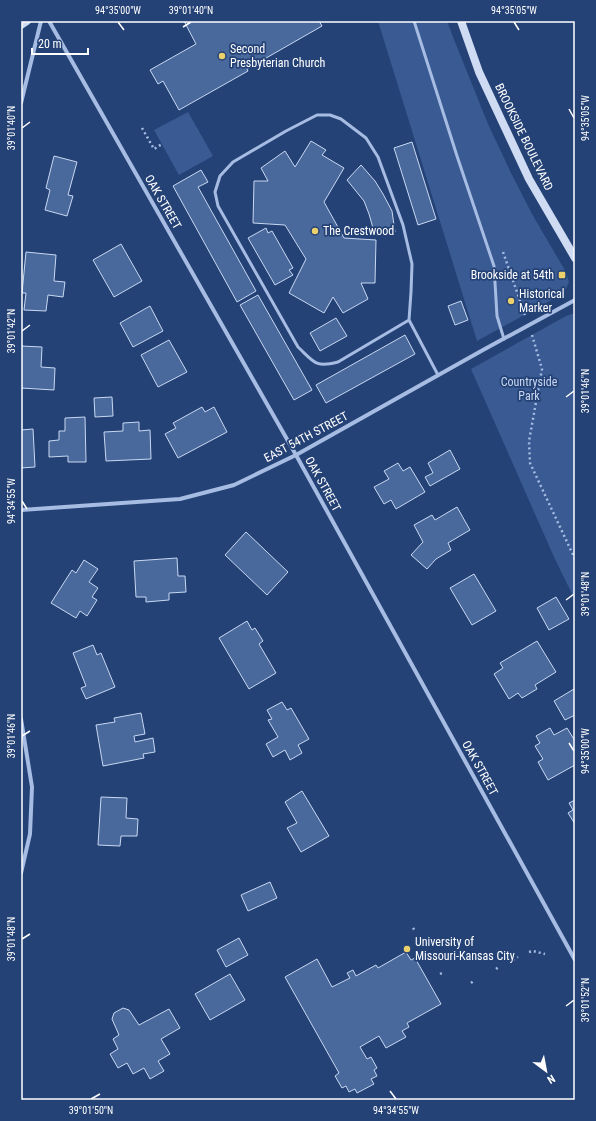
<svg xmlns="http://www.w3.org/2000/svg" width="596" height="1121" viewBox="0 0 596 1121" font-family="'Roboto Condensed',sans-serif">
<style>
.green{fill:#395a93}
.building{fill:#49699d;stroke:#c8d8f2}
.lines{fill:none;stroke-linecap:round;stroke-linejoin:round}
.path{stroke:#a6bce2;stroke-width:2.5;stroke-dasharray:2 3;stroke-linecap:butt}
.service{stroke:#a6bce2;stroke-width:3}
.minor{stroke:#a6bce2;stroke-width:4}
.secondary{stroke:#cedbf3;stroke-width:8}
.ticks{fill:none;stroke:#fff;stroke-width:1.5}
.poi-dot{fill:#ebd06b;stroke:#254276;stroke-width:1.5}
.labels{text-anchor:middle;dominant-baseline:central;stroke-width:3.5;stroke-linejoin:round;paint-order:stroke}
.poi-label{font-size:12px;fill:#fff;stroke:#254276;text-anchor:start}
.street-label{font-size:12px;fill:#fff;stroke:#254276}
.park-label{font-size:12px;fill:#c8d8f2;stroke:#254276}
.neatline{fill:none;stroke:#fff;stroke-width:1.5}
.ticks-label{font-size:10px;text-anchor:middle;fill:#fff}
</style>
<rect width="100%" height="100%" fill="#254276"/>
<g class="green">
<path d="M378 21H447L453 37 488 124 511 173 532 214 566 272 569 282 564 293 477 341Z"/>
<path d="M188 112 213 156 179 175 154 130Z"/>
<path d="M575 313V600L554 557 471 369 566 316Z"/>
</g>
<g class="building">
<path d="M184 21H319L322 26 247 69 248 71 179 110 163 81 158 84 150 70 196 44Z"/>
<path d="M311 141 326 150 322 155 344 168 324 202 344 238 376 240 375 283H361L368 299 343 313 333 297 324 313 289 293 306 259 285 225 253 223 254 181H268L261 168 285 151 295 167Z"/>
<path d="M412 142 436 219 418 225 394 148Z"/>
<path d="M54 156 77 162 68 195 73 196 67 216 45 210 50 190 46 188Z"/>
<path d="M361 165 375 181 383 194 392 211 395 232 375 235 369 214 364 201 347 180Z"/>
<path d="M201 170 208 182 198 187 256 291 237 302 173 186Z"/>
<path d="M266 228 268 233 272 231 293 268 289 270 293 275 275 285 248 238Z"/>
<path d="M121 244 142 281 114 297 93 260Z"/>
<path d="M26 252 56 255 54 281 65 282 63 297 48 295 46 311 24 310 26 293H22Z"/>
<path d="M258 295 312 390 294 400 240 305Z"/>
<path d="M461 301 468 320 455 325 448 306Z"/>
<path d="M150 306 163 331 133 347 120 323Z"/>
<path d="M336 318 347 336 320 351 310 333Z"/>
<path d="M405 335 415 354 326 403 316 385Z"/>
<path d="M169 340 187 372 158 387 141 355Z"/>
<path d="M21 346 42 347 41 367 55 368 54 390 21 388Z"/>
<path d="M112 397 113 416 95 417 94 398Z"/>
<path d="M202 407 205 412 214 407 227 432 178 458 165 434 176 428 173 423Z"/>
<path d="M85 417 86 462H68V456L49 457V441L59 440V431H65V418Z"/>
<path d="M139 422V431L150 430 151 459 106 461 104 432 123 431V423Z"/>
<path d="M33 429 35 467 21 468V430Z"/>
<path d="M450 450 460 469 430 486 425 477 433 473 428 463Z"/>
<path d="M398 463 403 471 410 467 425 492 396 509 391 500 384 504 374 487 389 479 384 471Z"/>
<path d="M457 507 470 530 448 543 451 550 436 559 427 569 411 555 423 542 414 525 432 515 435 520Z"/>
<path d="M246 532 288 572 267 595 225 555Z"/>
<path d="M177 558 178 576H185L186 592 169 593V600L146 602V597H136L134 561Z"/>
<path d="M84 560 98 569 89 582 98 588 92 597 97 600 87 616 80 611 76 618 51 603 72 570 76 573Z"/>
<path d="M474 574 496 611 472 625 450 588Z"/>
<path d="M556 597 569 619 549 630 537 608Z"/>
<path d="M247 621 252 630 255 628 263 641 259 644 276 673 249 689 219 638Z"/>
<path d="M537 641 556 672 535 685 537 689 522 698 518 693 509 699 494 674 503 668 500 663Z"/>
<path d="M93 645 97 655 101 653 115 687 86 699 81 688 86 686 73 653Z"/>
<path d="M574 689 575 691V715L565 720 554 701Z"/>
<path d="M282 702 287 710 291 708 309 739 298 745 302 753 290 760 285 750 273 757 266 744 278 737 268 720 272 719 267 710Z"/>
<path d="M141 713 145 734 134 736 135 742 153 738 155 752 143 754 144 758 103 766 96 725 115 722 114 718Z"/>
<path d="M550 728 554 735 567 728 575 741V765L548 780 538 762 543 759 535 746 540 743 536 736Z"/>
<path d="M302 791 329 836 301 852 287 828 297 823 285 802Z"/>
<path d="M101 797 127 798 126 818 138 819 137 836H121L120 846 98 845Z"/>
<path d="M575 800V824L568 813 573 810 569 803Z"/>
<path d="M270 882 277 898 248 911 241 895Z"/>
<path d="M239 938 248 955 226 967 217 950Z"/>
<path d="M406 952 411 960 415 958 441 1004 407 1023 409 1027 402 1031 406 1037 386 1048 379 1036 360 1047 367 1059 371 1057 377 1068 374 1070 377 1076 371 1079 374 1084 357 1093 355 1089 349 1092 346 1086 342 1088 335 1076 339 1073 285 977 317 959 332 987 350 978 347 973 353 970 356 976 376 965 378 968Z"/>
<path d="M230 974 245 1000 210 1020 195 994Z"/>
<path d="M123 1008 129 1010 139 1025 169 1009 180 1028 161 1039 170 1054 158 1061 164 1071 150 1079 144 1068 133 1074 127 1063 118 1068 110 1054 118 1049 113 1039 119 1035 112 1019 114 1013Z"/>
</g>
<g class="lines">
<g class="path">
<path d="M142 128 154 149 162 144"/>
<path d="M503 252 525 315"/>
<path d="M532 335 542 369 529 441 530 463 575 559"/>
<path d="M413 928 416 932"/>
<path d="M529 952 533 951 545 954"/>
<path d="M513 960 518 957"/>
<path d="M496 969 500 966"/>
<path d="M440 974 444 972"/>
<path d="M471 983 475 980"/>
</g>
<g class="service">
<path d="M414 21 457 156 494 266 497 316 504 339"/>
<path d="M409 320 338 362C315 368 314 362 298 347L218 206 215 192 220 176 233 162 286 131 317 115H330L341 119 366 138 378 157 403 225 412 264 411 292 409 320 438 375"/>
</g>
<g class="minor">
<path d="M49 21 296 455 575 960"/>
<path d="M21 103 41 21"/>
<path d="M21 510 180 499 234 485 296 455 483 350 575 300"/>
<path d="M21 719 32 787 30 834 21 873"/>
</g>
<g class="secondary">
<path d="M461 21 479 72 529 179 575 258"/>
<path d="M21 25 27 21"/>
</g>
</g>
<path class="ticks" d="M118 22 124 30M514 22 519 30M183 27 191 22M569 109 574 118M22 128 30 122M22 331 30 325M566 397 574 391M22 501 27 509M566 600 574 594M22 736 30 731M569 743 574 751M22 939 30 934M566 1006 574 1000M390 1091 396 1099M91 1099 100 1094"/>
<g class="poi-dot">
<circle cx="222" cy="56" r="4"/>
<circle cx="315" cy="231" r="4"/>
<rect x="558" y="271" width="8" height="8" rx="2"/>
<circle cx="511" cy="301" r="4"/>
<circle cx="407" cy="949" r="4"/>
</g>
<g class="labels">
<g class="poi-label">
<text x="230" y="49">Second<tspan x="230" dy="14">Presbyterian Church</tspan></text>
<text x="323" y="231">The Crestwood</text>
<text x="554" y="275" text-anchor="end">Brookside at 54th</text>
<text x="519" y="294">Historical<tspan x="519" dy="14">Marker</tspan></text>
<text x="415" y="942">University of<tspan x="415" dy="14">Missouri-Kansas City</tspan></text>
</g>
<g class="street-label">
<text transform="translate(524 137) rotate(64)">BROOKSIDE BOULEVARD</text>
<text transform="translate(163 202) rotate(60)">OAK STREET</text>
<text transform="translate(306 437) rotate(-28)">EAST 54TH STREET</text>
<text transform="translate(323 484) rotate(61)">OAK STREET</text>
<text transform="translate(480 768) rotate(61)">OAK STREET</text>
</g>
<g class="park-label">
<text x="529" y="382">Countryside<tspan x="529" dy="14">Park</tspan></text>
</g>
</g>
<rect width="596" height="1121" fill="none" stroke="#254276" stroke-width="44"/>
<g transform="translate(546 1071) rotate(148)" stroke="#254276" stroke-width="3" paint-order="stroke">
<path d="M0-3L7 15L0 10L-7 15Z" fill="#ffffff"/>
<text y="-6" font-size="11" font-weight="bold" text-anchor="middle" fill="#ffffff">N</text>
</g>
<path d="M32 48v6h56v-6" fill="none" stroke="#ffffff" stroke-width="2"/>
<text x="38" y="48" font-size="12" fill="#ffffff" stroke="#254276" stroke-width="3" paint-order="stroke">20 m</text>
<rect x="22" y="22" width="552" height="1077" class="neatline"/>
<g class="ticks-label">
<text x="118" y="14">94°35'00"W</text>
<text x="191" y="14">39°01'40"N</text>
<text x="514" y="14">94°35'05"W</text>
<text transform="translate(585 118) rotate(-90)" y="4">94°35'05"W</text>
<text transform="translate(11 128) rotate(-90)" y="4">39°01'40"N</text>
<text transform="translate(11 331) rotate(-90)" y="4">39°01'42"N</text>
<text transform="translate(585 391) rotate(-90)" y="4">39°01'46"N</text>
<text transform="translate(11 501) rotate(-90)" y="4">94°34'55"W</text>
<text transform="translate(585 594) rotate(-90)" y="4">39°01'48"N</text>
<text transform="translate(11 736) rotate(-90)" y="4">39°01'46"N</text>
<text transform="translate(585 751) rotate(-90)" y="4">94°35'00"W</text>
<text transform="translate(11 939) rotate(-90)" y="4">39°01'48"N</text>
<text transform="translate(585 1000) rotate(-90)" y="4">39°01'52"N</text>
<text x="91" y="1114">39°01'50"N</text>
<text x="396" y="1114">94°34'55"W</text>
</g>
</svg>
